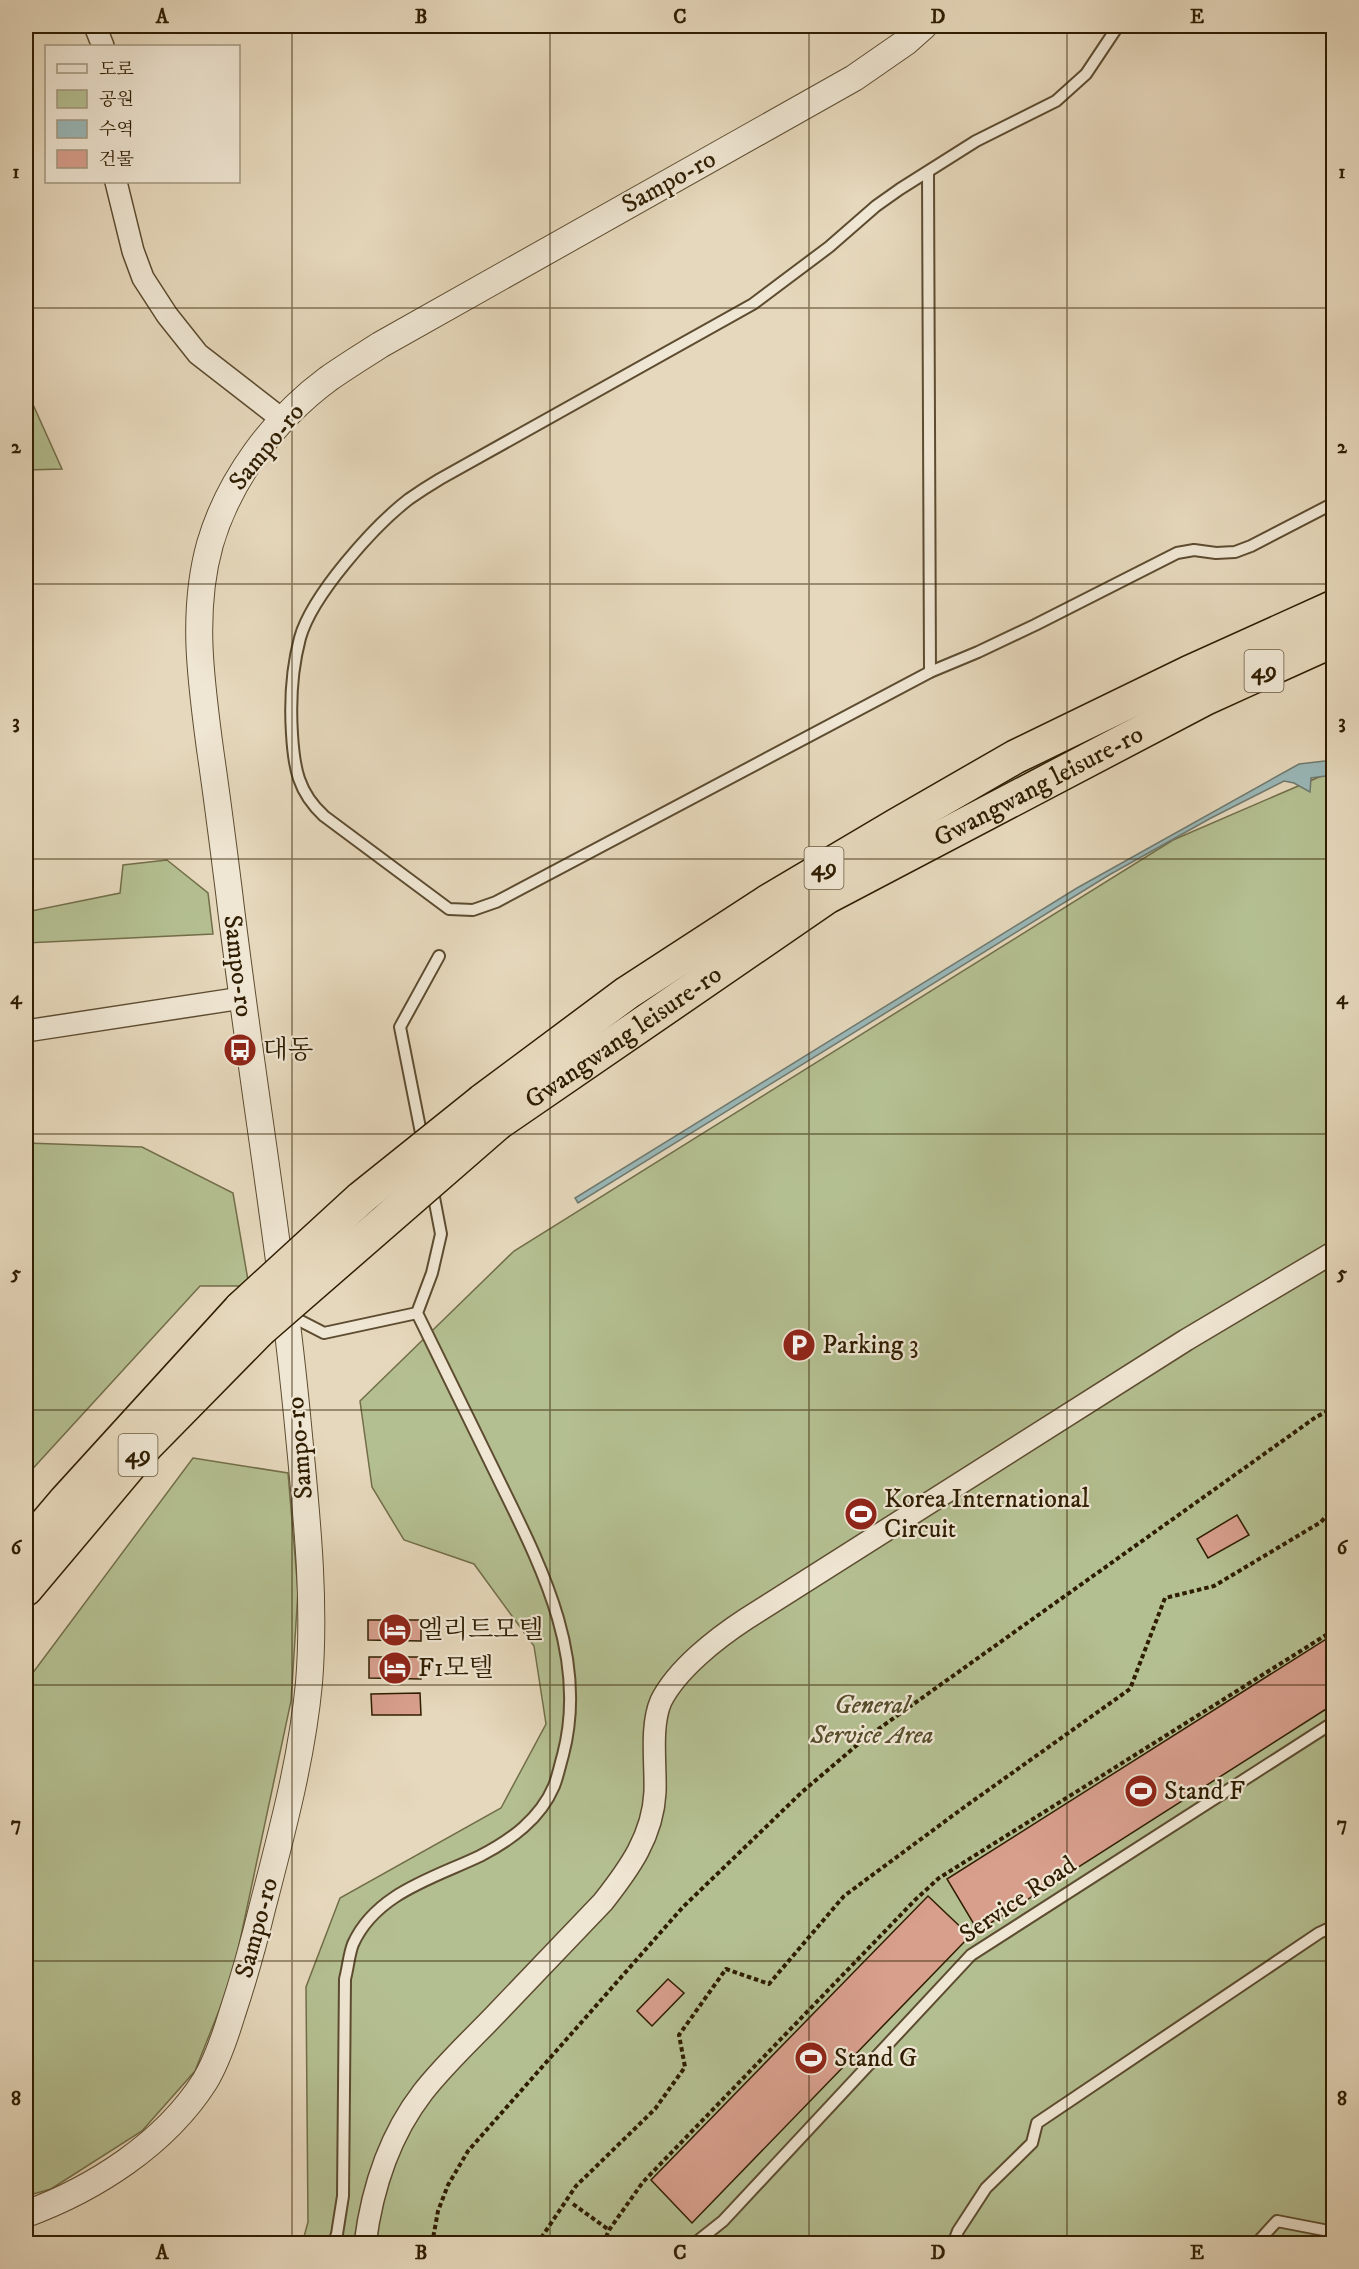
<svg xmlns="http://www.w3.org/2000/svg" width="1359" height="2269" viewBox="0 0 1359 2269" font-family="'IM FELL DW Pica','Noto Serif KR',serif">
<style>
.green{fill:#b4bf91;stroke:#726e49;stroke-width:1.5}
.water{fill:#99b8b9;stroke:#6f7a6f;stroke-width:1.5}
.building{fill:#d89f8d;stroke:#2f1d01;stroke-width:1.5}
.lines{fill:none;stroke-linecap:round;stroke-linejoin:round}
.service-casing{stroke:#5d4c30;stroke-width:14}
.minor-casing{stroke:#5d4c30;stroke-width:24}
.tertiary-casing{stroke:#5d4c30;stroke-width:28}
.trunk-casing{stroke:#2f1d01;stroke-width:36}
.path{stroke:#2f1d01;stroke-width:4;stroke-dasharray:4.5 3;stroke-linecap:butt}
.service{stroke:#efe6d3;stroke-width:10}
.minor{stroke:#efe6d3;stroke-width:21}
.tertiary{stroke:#efe6d3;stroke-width:26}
.trunk{stroke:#e6d8bc;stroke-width:33}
.trunk-bridge-casing{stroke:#2f1d01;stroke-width:36;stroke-linecap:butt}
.trunk-bridge{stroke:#e6d8bc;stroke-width:33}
.grid{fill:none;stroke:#2f1d01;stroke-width:1.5;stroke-opacity:0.55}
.labels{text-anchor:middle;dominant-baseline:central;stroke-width:4.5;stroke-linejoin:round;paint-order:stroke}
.shield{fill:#efe6d3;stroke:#695940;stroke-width:1.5}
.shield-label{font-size:24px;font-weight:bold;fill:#2f1d01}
.street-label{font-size:26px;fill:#2f1d01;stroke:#efe6d3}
.poi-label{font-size:26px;fill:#2f1d01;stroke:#efe6d3;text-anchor:start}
.park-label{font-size:26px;font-style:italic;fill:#574e2c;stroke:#efe6d3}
.neatline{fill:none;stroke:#2f1d01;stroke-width:2}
.grid-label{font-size:20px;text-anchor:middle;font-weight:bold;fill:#2f1d01}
</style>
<rect width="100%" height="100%" fill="#e6d8bc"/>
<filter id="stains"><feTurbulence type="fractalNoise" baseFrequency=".00333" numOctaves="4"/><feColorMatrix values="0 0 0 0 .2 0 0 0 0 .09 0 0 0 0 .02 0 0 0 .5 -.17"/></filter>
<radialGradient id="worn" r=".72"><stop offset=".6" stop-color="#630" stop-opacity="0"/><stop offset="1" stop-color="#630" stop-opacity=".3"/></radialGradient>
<g class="green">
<path d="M26 389 62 469 26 470Z"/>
<path d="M1333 771V2243L302 2244 308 2222 306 1987 340 1898 501 1808 546 1724 534 1646 474 1564 404 1540 372 1487 360 1401 514 1251 1173 840Z"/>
<path d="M167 860 208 893 213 934 26 943V912L120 893 123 865Z"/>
<path d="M26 1143 142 1147 233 1193 249 1286H200L26 1476Z"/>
<path d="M193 1458 288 1473 298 1592 291 1701 232 1978 195 2071 142 2131 51 2189 26 2196V1682Z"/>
</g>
<path class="water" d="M1333 760V775L1311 778 1310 792 1294 783 1284 781 1211 818 1109 875 578 1203 575 1198 1077 888 1299 764Z"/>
<g class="building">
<path d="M1237 1515 1249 1535 1208 1558 1197 1539Z"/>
<path d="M368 1620H421V1641L368 1640Z"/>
<path d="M1334 1634V1704L978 1931 947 1879Z"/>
<path d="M369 1657H421V1679L369 1678Z"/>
<path d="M420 1693 421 1715H372L371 1694Z"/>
<path d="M928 1896 970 1936 692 2223 651 2180Z"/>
<path d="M668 1979 684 1993 652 2026 637 2011Z"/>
</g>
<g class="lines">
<g class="service-casing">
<g id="service">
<path d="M1118 26 1086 74 1056 101 976 141 900 189 876 206 829 247 753 304 440 479C430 485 419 492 409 499 374 526 312 595 300 638 292 668 290 703 292 734 294 768 298 792 324 816L449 909 473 910 496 902 930 672 978 652 1035 625 1177 553 1194 550 1216 553 1235 552 1251 546 1334 503"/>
<path d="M928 172 930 672"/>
<path d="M423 1143 400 1027 439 956"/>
<path d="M287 1314 324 1333 417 1313"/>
<path d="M333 2244 337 2234 343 2196 345 1979C348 1968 349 1954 353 1944 376 1893 434 1878 480 1856 511 1840 540 1819 554 1786 558 1776 560 1765 563 1755 590 1652 536 1557 493 1468 467 1416 442 1364 417 1313L432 1273 441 1234 432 1187"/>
<path d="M694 2244 723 2221 971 1955 1334 1722"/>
<path d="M953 2244 958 2231 986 2188 1032 2143 1037 2123 1319 1933 1334 1926"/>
<path d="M1256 2244 1277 2221 1334 2232"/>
</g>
</g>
<g class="minor-casing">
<g id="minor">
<path d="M95 26 103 46"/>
<path d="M116 182 133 251 143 278 167 315 198 354 283 420"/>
<path d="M26 1031 242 998"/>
<path d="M365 2244C372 2189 389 2136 423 2092 445 2064 471 2040 495 2015 531 1977 567 1940 603 1902 629 1869 653 1836 655 1792 656 1765 650 1726 661 1701 677 1669 717 1638 746 1619L1186 1340 1334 1252"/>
</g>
</g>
<g class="tertiary-casing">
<path id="tertiary" d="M26 2214C94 2189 165 2144 205 2081 217 2061 225 2037 232 2014 244 1978 254 1942 263 1905 282 1832 302 1758 309 1683 316 1597 306 1510 298 1425 281 1247 250 1070 229 892 223 844 217 797 210 749 201 681 191 612 210 544 229 479 274 419 328 379 345 367 363 356 380 345L854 78 906 42 924 26"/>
</g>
<g class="trunk-casing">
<g id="trunk">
<path d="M482 1101 627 993 767 902 897 825 1015 757 1188 673 1334 607"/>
<path id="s1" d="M498 1123 827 897 1206 698 1334 640"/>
<path d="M26 1547 66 1500 241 1308"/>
<path d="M26 1589 147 1445 260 1330"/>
</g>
</g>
<g class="path">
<path d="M573 2204 609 2230"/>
<path d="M432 2244 438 2211 448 2185 468 2151 683 1907 802 1792 863 1740 1316 1417 1334 1408"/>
<path d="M537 2244 576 2186 655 2109 685 2067 679 2035 726 1969 769 1984 844 1896 963 1808 1130 1689 1165 1598 1214 1586 1321 1522 1334 1507"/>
<path d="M603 2244 609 2230 643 2182 915 1900 939 1878 1334 1630"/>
</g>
<use href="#service" class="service"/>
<use href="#minor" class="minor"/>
<use href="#tertiary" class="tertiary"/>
<use href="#trunk" class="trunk"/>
<g class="trunk-bridge-casing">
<g id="trunk-bridge">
<path d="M241 1308 361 1198 482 1101"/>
<path d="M260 1330 498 1123"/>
</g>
</g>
<use href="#trunk-bridge" class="trunk-bridge"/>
</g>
<path class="grid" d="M292 26V2244M550 26V2244M809 26V2244M1067 26V2244M26 308H1334M26 584H1334M26 859H1334M26 1134H1334M26 1410H1334M26 1685H1334M26 1961H1334"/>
<defs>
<g id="bus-disc" transform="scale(1.725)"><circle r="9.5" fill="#8f2418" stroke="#efe6d3"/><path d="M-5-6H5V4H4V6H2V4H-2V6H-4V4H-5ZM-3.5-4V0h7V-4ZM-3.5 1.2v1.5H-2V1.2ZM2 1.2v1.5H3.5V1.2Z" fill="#fff"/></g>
<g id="parking-disc" transform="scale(1.725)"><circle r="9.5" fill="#8f2418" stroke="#efe6d3"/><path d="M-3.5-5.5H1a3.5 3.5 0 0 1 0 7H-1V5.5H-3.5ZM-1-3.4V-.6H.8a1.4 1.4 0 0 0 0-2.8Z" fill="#fff"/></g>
<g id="stadium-disc" transform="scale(1.725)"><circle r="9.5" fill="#8f2418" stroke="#efe6d3"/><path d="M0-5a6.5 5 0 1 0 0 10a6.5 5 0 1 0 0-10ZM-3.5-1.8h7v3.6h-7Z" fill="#fff"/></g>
<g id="hotel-disc" transform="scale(1.725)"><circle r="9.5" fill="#8f2418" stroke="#efe6d3"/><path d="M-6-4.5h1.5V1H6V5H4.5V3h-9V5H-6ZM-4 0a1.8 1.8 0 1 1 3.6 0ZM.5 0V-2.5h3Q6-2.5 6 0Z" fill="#fff"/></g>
</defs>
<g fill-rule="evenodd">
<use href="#bus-disc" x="240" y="1050"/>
<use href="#parking-disc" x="799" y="1345"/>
<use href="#stadium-disc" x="861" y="1514"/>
<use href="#hotel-disc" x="395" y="1630"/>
<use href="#hotel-disc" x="395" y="1668"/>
<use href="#stadium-disc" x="1141" y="1791"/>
<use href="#stadium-disc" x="811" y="2058"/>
</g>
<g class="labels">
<g class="shield">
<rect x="1244.5" y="650" width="39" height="42" rx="4.5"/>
<rect x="804.5" y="847" width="39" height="42" rx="4.5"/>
<rect x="118.5" y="1434" width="39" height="42" rx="4.5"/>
</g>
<g class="shield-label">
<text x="1264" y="671">49</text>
<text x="824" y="868">49</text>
<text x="138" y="1455">49</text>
</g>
<g class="street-label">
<text transform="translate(669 182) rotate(-29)">Sampo-ro</text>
<text transform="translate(267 447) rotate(-51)">Sampo-ro</text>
<text stroke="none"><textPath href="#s1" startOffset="638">Gwangwang leisure-ro</textPath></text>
<text transform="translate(238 966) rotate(83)">Sampo-ro</text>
<text stroke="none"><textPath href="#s1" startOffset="152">Gwangwang leisure-ro</textPath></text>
<text transform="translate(300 1448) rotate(-95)">Sampo-ro</text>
<text transform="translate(1018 1900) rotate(-34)">Service Road</text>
<text transform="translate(257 1928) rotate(-75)">Sampo-ro</text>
</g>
<g class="poi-label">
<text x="263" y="1050">대동</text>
<text x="822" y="1345">Parking 3</text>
<text x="884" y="1499">Korea International<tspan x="884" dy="30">Circuit</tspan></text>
<text x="418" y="1630">엘리트모텔</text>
<text x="418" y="1668">F1모텔</text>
<text x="1164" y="1791">Stand F</text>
<text x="834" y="2058">Stand G</text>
</g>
<g class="park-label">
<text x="872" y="1705">General<tspan x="872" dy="30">Service Area</tspan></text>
</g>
</g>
<rect width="1359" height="2269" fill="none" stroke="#e6d8bc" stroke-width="66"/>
<rect x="45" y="45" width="195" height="138" fill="#efe6d3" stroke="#a2967f" stroke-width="1.5"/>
<rect x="57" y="64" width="30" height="9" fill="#efe6d3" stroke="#a2967f" stroke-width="1.5"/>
<text x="99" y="75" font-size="18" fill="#2f1d01">도로</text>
<rect x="57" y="90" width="30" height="18" fill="#b4bf91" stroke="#a2967f" stroke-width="1.5"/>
<text x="99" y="105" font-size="18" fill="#2f1d01">공원</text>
<rect x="57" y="120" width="30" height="18" fill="#99b8b9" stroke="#a2967f" stroke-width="1.5"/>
<text x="99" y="135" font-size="18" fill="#2f1d01">수역</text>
<rect x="57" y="150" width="30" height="18" fill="#d89f8d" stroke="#a2967f" stroke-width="1.5"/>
<text x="99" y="165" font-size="18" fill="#2f1d01">건물</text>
<rect x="33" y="33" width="1293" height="2203" class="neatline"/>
<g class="grid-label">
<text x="162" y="23">A</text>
<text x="421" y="23">B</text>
<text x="680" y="23">C</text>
<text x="938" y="23">D</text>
<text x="1197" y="23">E</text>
<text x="16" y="178">1</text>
<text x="1342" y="178">1</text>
<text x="16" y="453">2</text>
<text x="1342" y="453">2</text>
<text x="16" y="728">3</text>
<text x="1342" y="728">3</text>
<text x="16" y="1004">4</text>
<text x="1342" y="1004">4</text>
<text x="16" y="1279">5</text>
<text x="1342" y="1279">5</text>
<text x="16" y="1554">6</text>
<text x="1342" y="1554">6</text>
<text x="16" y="1830">7</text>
<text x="1342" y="1830">7</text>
<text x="16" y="2105">8</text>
<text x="1342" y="2105">8</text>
<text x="162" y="2259">A</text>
<text x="421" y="2259">B</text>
<text x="680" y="2259">C</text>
<text x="938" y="2259">D</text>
<text x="1197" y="2259">E</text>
</g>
<rect width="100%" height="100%" filter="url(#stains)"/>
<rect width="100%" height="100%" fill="url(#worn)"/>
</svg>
